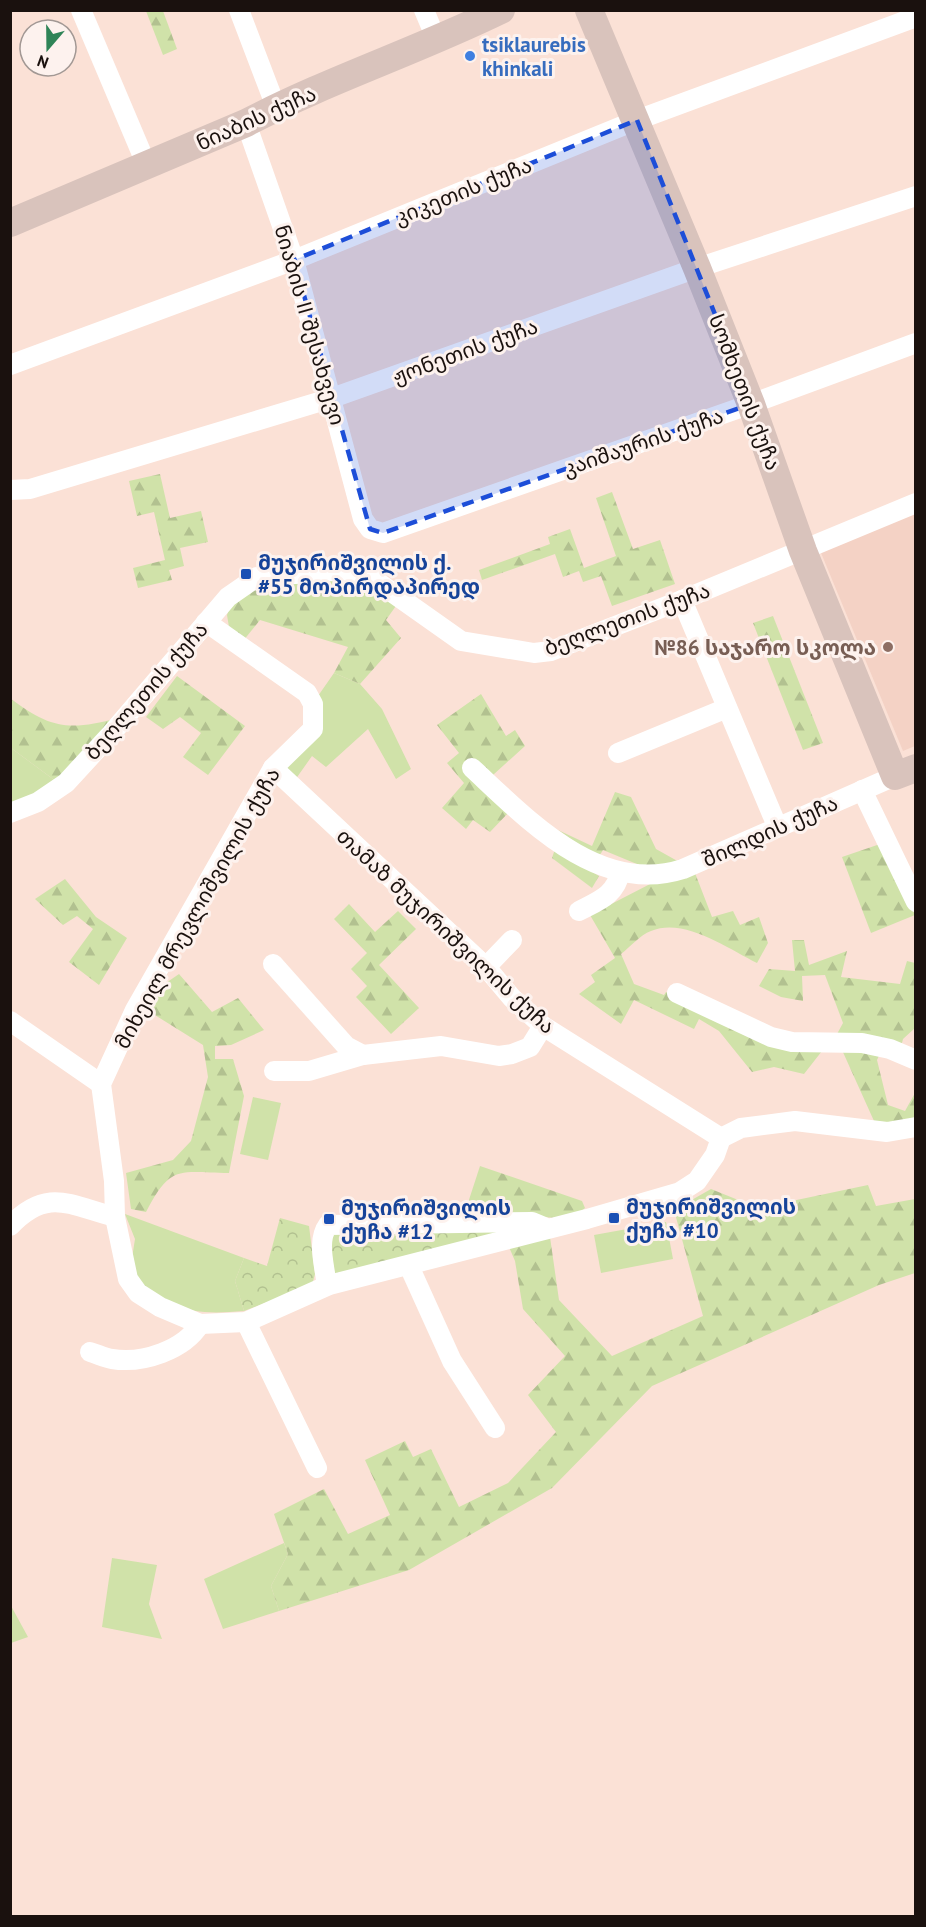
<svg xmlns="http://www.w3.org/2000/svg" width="926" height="1927" viewBox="0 0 926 1927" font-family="'PT Sans','Noto Sans Georgian',sans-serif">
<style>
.built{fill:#f4d2c5}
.grass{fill:#d0e2a9}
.forest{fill:url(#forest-firs)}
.park{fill:url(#park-crowns)}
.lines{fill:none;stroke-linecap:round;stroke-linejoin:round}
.street{stroke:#fff;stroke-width:20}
.secondary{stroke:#d9c3bc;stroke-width:28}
.marked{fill:#1d4ed8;fill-opacity:0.2;stroke:#1d4ed8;stroke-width:4.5;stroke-dasharray:12 8;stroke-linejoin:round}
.shop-dot{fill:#3f7fe0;stroke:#fdf2ee;stroke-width:2}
.transit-dot{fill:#1a4fb4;stroke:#fdf2ee;stroke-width:2}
.education-dot{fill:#8d6e63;stroke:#fdf2ee;stroke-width:2}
.labels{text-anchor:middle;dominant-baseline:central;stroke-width:6;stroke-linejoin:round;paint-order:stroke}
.shop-label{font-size:21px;font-weight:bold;fill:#366cbe;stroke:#fdf2ee;text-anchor:start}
.street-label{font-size:21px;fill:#1a110e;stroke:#fdf2ee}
.transit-label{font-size:21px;font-weight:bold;fill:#164399;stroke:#fdf2ee;text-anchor:start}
.education-label{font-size:21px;font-weight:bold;fill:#785e54;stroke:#fdf2ee;text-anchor:end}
</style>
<defs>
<pattern id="forest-firs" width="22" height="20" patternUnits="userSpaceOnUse" patternTransform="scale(1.5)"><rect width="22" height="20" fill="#d0e2a9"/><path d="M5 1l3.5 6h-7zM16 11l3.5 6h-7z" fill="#b2c190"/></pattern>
<pattern id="park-crowns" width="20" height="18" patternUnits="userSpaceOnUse" patternTransform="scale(1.5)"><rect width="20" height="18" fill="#d0e2a9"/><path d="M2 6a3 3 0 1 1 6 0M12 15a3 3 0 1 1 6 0" fill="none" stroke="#b2c190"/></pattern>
</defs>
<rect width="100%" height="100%" fill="#fbe1d6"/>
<path class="built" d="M915 509V746L903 751 819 548Z"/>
<g class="grass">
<path d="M334 673 360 684 382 709 411 769 396 779 368 729 326 767 312 756 295 780 284 769 318 696Z"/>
<path d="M11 748 57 782 11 808Z"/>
<path d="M253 1097 281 1103 268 1160 240 1154Z"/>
<path d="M125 1214 244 1258 235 1281 244 1311C195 1315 173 1312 134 1279L132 1258 135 1239Z"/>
<path d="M666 1222 673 1259 601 1273 594 1235Z"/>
<path d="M284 1543 288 1554 271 1586 279 1611 223 1629 204 1579Z"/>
<path d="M112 1558 157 1565 149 1604 162 1639 102 1627Z"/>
<path d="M10 1604 28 1637 11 1643H10Z"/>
</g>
<g class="forest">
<path d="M146 11H163L177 49 163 55Z"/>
<path d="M160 474 170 518 201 511 208 542 180 548 184 566 169 570 172 580 138 588 133 568 165 560 154 512 137 516 129 481Z"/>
<path d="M612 492 633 549 660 540 675 584 612 606 601 576 583 582 579 571 563 577 555 554 482 580 479 570 550 544 548 537 570 529 584 568 616 556 596 498Z"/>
<path d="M325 574 369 584 398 603 386 620 401 638 360 684 334 673 348 647 260 620 243 641 229 627 227 615 231 603 259 583Z"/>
<path d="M773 616 823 743 803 750 753 623Z"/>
<path d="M177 676 245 726 208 775 183 757 201 733 180 717 163 729 146 717Z"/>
<path d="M481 694 506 736 515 730 525 746 483 784 511 810 490 832 473 820 466 829 442 808 464 783 447 763 459 753 437 725Z"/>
<path d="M10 698C50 729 70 731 118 718L57 782 11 748Z"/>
<path d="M615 792 631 797 656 849 681 863 644 867 603 850 598 858 558 830 592 846Z"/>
<path d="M883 843 915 915 871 933 842 857Z"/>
<path d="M555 849 599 876 592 888 552 858Z"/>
<path d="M695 873 712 917 733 911 740 925 759 917 768 943 757 963C728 949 685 917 651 931 640 935 630 947 621 954L634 984 664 995 666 992 774 1042 831 1045 843 1023 825 975 802 976 803 1001 781 997 759 986 769 969 795 971 792 940H804L809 965 847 951 841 977 900 984 907 961 915 963V1028L903 1039 901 1047 886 1041 877 1060 888 1105 905 1111 915 1093V1118L894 1123 874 1121 842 1050 822 1051 804 1074 774 1067 752 1072 719 1031 699 1019 694 1029 634 1000 621 1024 579 994 595 982 591 975 615 958 590 915 652 883Z"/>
<path d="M65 879 96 917 127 938 99 985 69 962 93 929 77 916 63 925 35 899Z"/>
<path d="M349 904 375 932 398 911 416 929 379 965 419 1008 391 1034 356 997 367 986 351 969 367 953 334 919Z"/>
<path d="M179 974 212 1012 238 998 264 1030 231 1045 215 1046V1059H233L244 1096 229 1173C178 1172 171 1164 146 1212L131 1209 126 1173 173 1160 191 1141 208 1077 203 1045 150 1012 163 985Z"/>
<path d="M480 1166 582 1201 585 1208 573 1219 465 1212Z"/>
<path d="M868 1185 876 1206 915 1199V1273L879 1285 652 1386 552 1488 409 1570 279 1611 271 1586 288 1554 274 1514 324 1489 348 1534 390 1515 365 1460 405 1441 413 1457 431 1449 459 1507 508 1483 556 1432 528 1395 565 1356 523 1309 515 1261 509 1247 550 1237 559 1300 612 1356 703 1316 674 1210 711 1189 758 1208Z"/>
</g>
<g class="park">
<path d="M280 1218 309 1226 315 1274 312 1285 244 1311 235 1281 244 1258 267 1266Z"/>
<path d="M526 1227 335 1277 330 1243 334 1234Z"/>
</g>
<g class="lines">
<g class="street">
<path d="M81 10 147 166"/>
<path d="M239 10 276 107"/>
<path d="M424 10 437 41"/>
<path d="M246 123 294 260 363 519 370 529 383 533 751 404 916 343"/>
<path d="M10 365 294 260 637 120 916 17"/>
<path d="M10 490 30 489 332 398 697 268 916 196"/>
<path d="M682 600 777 826"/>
<path d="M206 622 307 693 313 704V729L273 768 135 1010 101 1084 114 1181 115 1217 128 1279 138 1293 160 1307 200 1324 246 1322 329 1285 587 1219 680 1192 697 1181 715 1155 721 1138 741 1128 795 1121 887 1132 916 1127"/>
<path d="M618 753 727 708"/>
<path d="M273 768 486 967 512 998 543 1026 721 1138"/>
<path d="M472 768C528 820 599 896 683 869L895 776"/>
<path d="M862 790 916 902"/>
<path d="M10 813 38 802 66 783 111 734 228 597 257 577 333 571 369 576 461 641 534 653 551 651 682 600 916 503"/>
<path d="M579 911C598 901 616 895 620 872"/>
<path d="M273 964 346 1046 363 1055"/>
<path d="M486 967 512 940"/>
<path d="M677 993 771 1037 792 1042 862 1043 890 1049 916 1060"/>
<path d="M10 1021 101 1084"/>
<path d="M274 1071H309L363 1055 441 1046 499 1056 512 1054 530 1047 543 1026"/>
<path d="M10 1226C47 1187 69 1205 115 1217"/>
<path d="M409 1266 452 1361 495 1428"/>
<path d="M329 1285 326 1280C324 1263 317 1240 328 1225L532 1222 544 1227"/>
<path d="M246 1322 317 1468"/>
<path d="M90 1352C97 1354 105 1358 112 1359 143 1364 184 1350 200 1324"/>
</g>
<g class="secondary">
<path d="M589 10 697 268 751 404 803 551 895 776 916 768"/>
<path d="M10 223 246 123C328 80 417 51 501 10"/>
</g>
</g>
<path class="marked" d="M637 120 751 404 383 533 370 529 294 260Z"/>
<circle class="shop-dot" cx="470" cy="56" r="6"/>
<g class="transit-dot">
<rect x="240" y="568" width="12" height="12" rx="3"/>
<rect x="608" y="1212" width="12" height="12" rx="3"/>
<rect x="323" y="1213" width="12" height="12" rx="3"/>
</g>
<circle class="education-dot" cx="888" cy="647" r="6"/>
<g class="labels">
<g class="shop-label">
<text x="482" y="44">tsiklaurebis<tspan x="482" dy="24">khinkali</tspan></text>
</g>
<g class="street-label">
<text transform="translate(256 118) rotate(-24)">ნიაბის ქუჩა</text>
<text transform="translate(463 191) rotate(-22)">კიკეთის ქუჩა</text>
<text transform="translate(310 325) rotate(74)">ნიაბის II შესახვევი</text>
<text transform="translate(465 351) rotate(-20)">ჟონეთის ქუჩა</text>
<text transform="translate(745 392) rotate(69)">სომხეთის ქუჩა</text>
<text transform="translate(643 442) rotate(-19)">კაიშაურის ქუჩა</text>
<text transform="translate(627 619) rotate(-20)">ბეღლეთის ქუჩა</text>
<text transform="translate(146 691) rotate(-49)">ბეღლეთის ქუჩა</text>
<text transform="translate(770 831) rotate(-24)">შილდის ქუჩა</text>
<text transform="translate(197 908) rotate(-61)">მიხეილ მრევლიშვილის ქუჩა</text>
<text transform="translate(446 931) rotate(43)">თამაზ მუჯირიშვილის ქუჩა</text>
</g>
<g class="transit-label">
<text x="258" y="562">მუჯირიშვილის ქ.<tspan x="258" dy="24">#55 მოპირდაპირედ</tspan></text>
<text x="626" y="1206">მუჯირიშვილის<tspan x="626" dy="24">ქუჩა #10</tspan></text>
<text x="341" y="1207">მუჯირიშვილის<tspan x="341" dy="24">ქუჩა #12</tspan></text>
</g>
<g class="education-label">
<text x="876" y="647">№86 საჯარო სკოლა</text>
</g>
</g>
<rect width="926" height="1927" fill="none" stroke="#1a110e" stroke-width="24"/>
<g transform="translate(48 48) rotate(200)"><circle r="28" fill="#fdf2ee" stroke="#a29894" stroke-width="1.5"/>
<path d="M0-4.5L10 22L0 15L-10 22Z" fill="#2f8457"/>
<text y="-9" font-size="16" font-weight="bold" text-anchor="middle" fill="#1a110e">N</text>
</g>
</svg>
